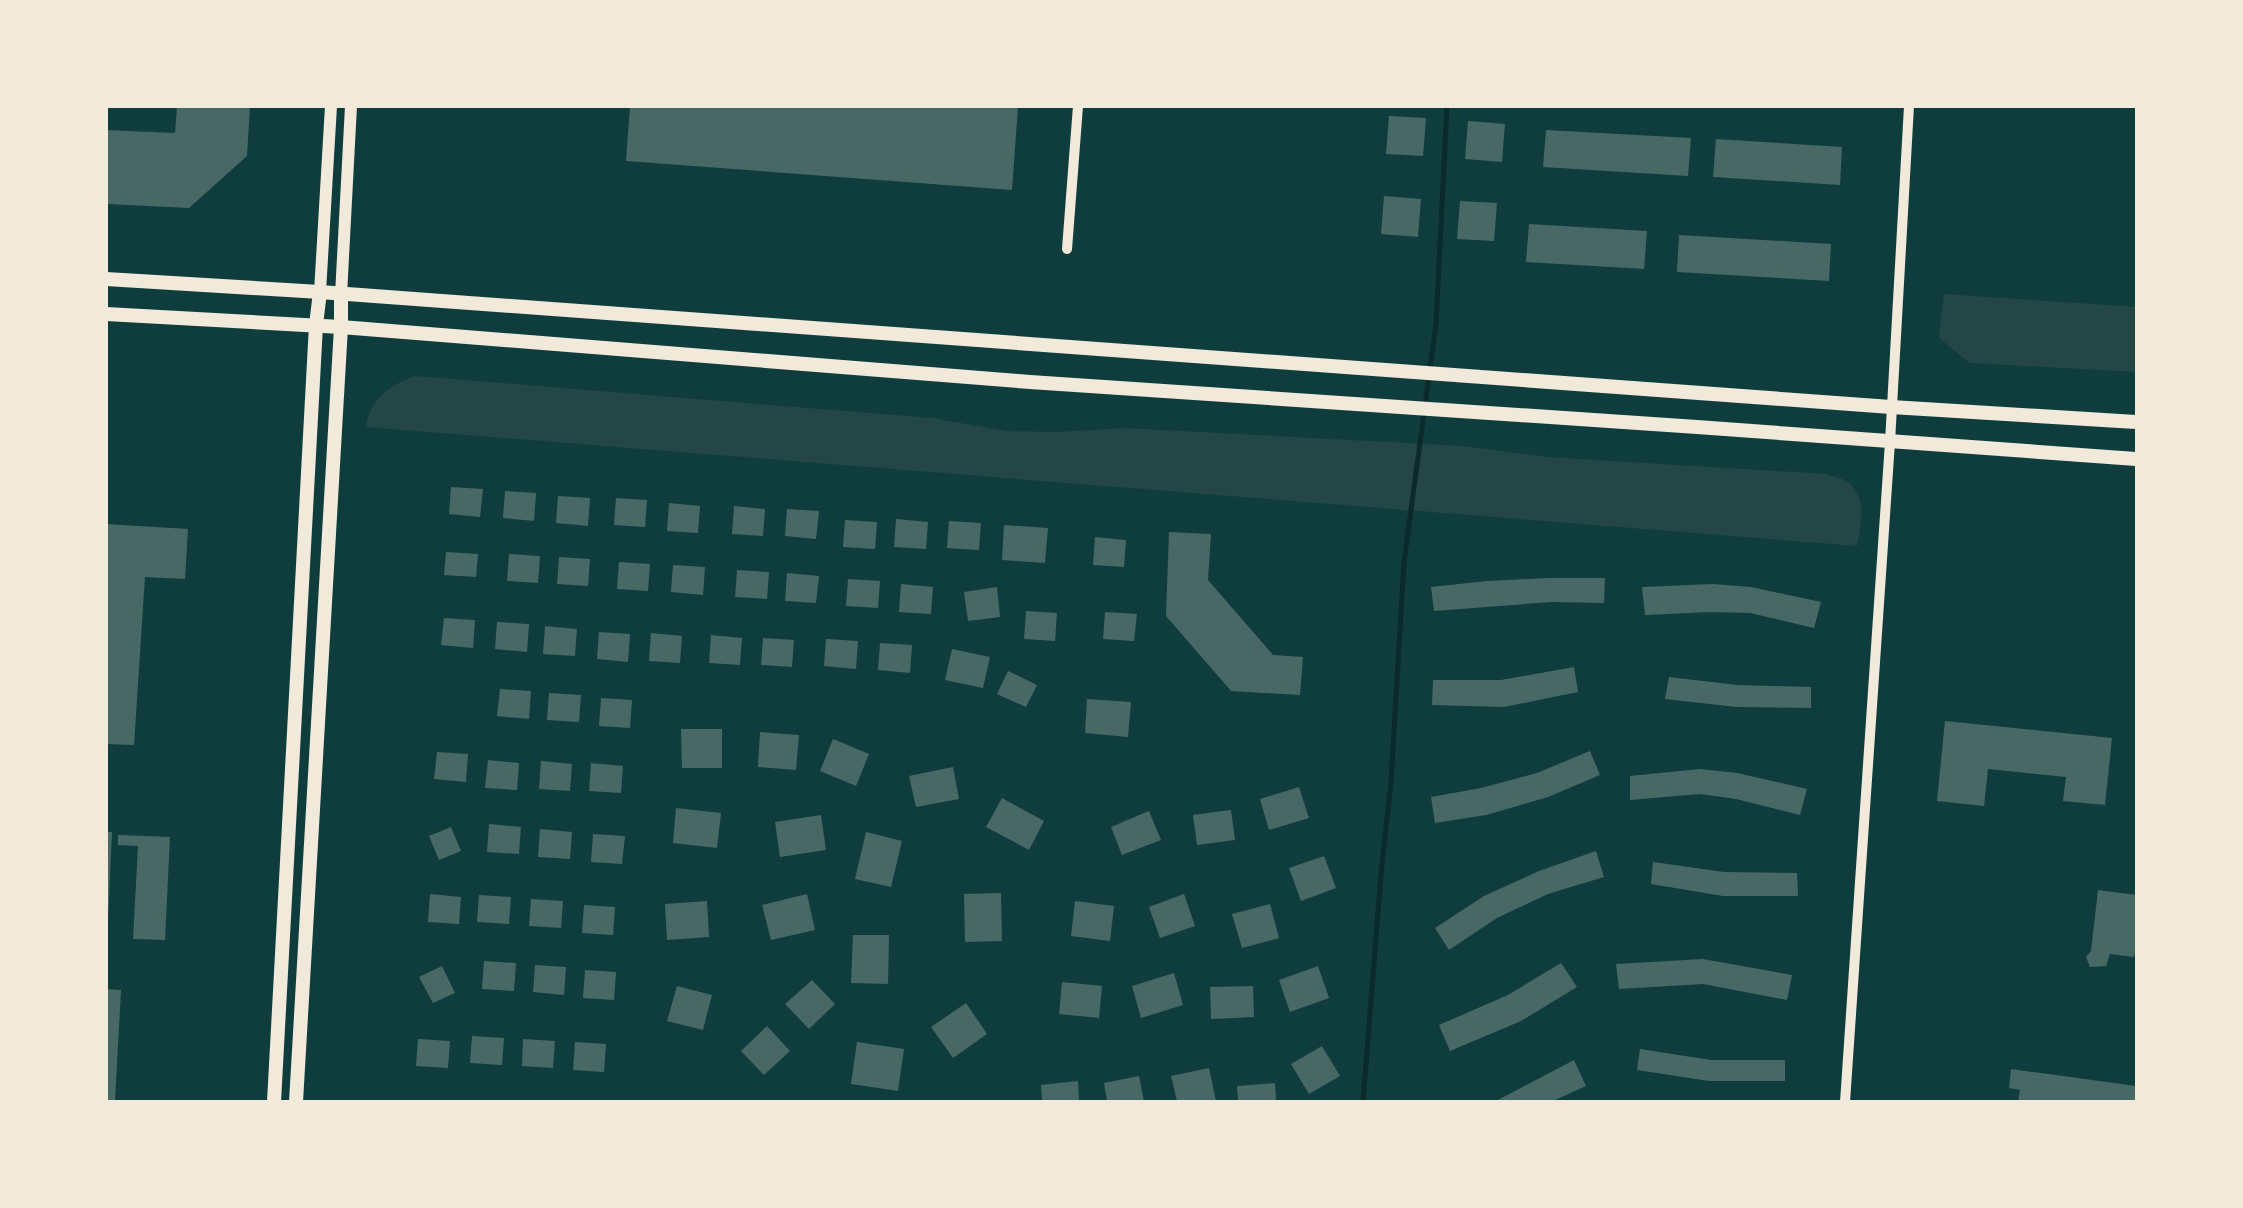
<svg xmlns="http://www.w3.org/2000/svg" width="2243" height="1208" viewBox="0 0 2243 1208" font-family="Rubik,sans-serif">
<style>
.green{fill:#244646}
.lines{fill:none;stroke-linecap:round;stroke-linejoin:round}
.stream{stroke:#0a2a2b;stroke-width:5}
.building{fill:#486865}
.tertiary{stroke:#f1e9da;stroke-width:10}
.secondary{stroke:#f1e9da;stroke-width:12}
.primary{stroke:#f1e9da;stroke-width:14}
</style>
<rect width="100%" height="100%" fill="#0f3d3e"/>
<g class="green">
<path d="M1944 294 2136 307V372L1970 363 1939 338Z"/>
<path d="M415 376 931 418 1007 431 1060 432 1124 428 1463 446 1547 457 1827 474C1833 477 1841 478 1846 481 1868 494 1861 526 1857 546L366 427C370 399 390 385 415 376Z"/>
</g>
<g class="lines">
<path class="stream" d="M1363 1102 1381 874 1391 782 1404 562 1436 324 1447 106"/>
</g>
<g class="building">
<path d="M177 106H250L247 156 189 208 106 204V130L175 133Z"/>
<path d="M630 106H1018L1012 190 626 161Z"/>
<path d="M1389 116 1426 118 1423 156 1386 154Z"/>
<path d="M1468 121 1505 124 1502 162 1465 159Z"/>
<path d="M1546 130 1691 138 1688 176 1543 167Z"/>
<path d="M1716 139 1842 147 1840 185 1713 177Z"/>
<path d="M1384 196 1421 199 1418 237 1381 234Z"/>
<path d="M1460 201 1497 203 1494 241 1457 239Z"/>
<path d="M1529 224 1647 231 1644 269 1526 262Z"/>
<path d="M1679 235 1831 244 1829 281 1677 272Z"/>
<path d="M451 487 483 489 480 517 449 514Z"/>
<path d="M505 491 536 493 534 521 503 518Z"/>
<path d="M558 496 590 498 588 526 556 523Z"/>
<path d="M616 498 647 500 645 527 614 525Z"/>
<path d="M669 503 700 506 698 533 667 531Z"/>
<path d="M734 506 765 509 763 536 732 534Z"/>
<path d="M787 509 819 511 816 539 785 536Z"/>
<path d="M896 519 928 522 926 549 894 547Z"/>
<path d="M845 520 877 522 875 549 843 547Z"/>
<path d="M949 521 981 523 979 550 947 548Z"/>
<path d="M106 524 188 529 185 579 145 577 134 745 106 744Z"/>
<path d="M1004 525 1048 528 1045 563 1002 560Z"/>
<path d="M1169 532 1211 534 1208 580 1273 655 1303 657 1300 695 1231 691 1166 616Z"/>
<path d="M1095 537 1126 540 1124 567 1093 565Z"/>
<path d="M446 552 478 554 476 577 444 575Z"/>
<path d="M509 554 540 556 538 583 507 581Z"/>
<path d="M559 557 590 559 588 586 557 584Z"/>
<path d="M619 562 650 564 648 591 617 589Z"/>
<path d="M673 565 705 567 703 595 671 592Z"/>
<path d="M737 570 769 572 767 599 735 597Z"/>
<path d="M787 573 819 576 816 603 785 601Z"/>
<path d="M1549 578H1605L1604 603 1551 602 1434 611 1431 587 1487 581Z"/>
<path d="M848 579 880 581 878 608 846 606Z"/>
<path d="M901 584 933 587 931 614 899 612Z"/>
<path d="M1712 584 1751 587 1821 602 1814 628 1750 613 1711 612 1645 615 1642 587Z"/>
<path d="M997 587 1000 617 968 621 964 592Z"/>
<path d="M1026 611 1057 613 1055 641 1024 639Z"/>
<path d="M1105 612 1137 614 1134 641 1103 639Z"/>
<path d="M444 618 475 620 473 648 441 645Z"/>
<path d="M497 622 529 624 527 652 495 649Z"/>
<path d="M545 626 577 629 575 656 543 654Z"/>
<path d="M599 632 630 634 628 662 597 659Z"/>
<path d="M651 633 682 636 680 663 649 661Z"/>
<path d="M711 635 742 638 740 665 709 663Z"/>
<path d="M763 638 794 640 792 667 761 665Z"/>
<path d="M826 639 858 641 856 669 824 666Z"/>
<path d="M880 643 912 645 910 673 878 670Z"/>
<path d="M952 649 990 657 983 688 945 680Z"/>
<path d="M1574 667 1578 692 1504 707 1432 705 1433 680H1501Z"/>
<path d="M1008 671 1037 685 1026 707 997 694Z"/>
<path d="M1669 677 1737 685 1811 687V708L1736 707 1665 699Z"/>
<path d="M500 689 531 691 529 719 497 716Z"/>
<path d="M549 693 581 695 579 722 547 720Z"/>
<path d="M601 698 632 700 630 728 599 726Z"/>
<path d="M1087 699 1131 702 1128 737 1085 733Z"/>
<path d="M1945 721 2112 738 2105 805 2063 801 2066 777 1988 769 1984 806 1937 801Z"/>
<path d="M681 729H722V768H682Z"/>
<path d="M760 732 799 735 796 770 758 767Z"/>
<path d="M833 739 869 754 856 786 820 771Z"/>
<path d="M1590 751 1600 775 1548 797 1486 815 1435 823 1431 797 1481 788 1537 773Z"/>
<path d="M437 752 468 754 466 782 434 779Z"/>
<path d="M488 760 519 763 517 790 485 788Z"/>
<path d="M541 761 572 764 570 791 539 789Z"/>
<path d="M591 763 623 766 621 793 589 791Z"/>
<path d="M953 767 959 799 916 807 909 776Z"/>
<path d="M1700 769 1737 773 1807 789 1800 815 1736 799 1700 794 1630 800V776Z"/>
<path d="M1299 787 1309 818 1269 830 1260 799Z"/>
<path d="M1002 798 1044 821 1029 850 986 827Z"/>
<path d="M676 808 721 813 717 848 673 843Z"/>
<path d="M1231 810 1235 840 1197 845 1193 815Z"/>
<path d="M1149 811 1161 840 1122 855 1111 827Z"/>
<path d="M821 815 826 850 780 857 775 822Z"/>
<path d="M489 824 521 827 519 854 487 852Z"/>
<path d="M451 827 461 851 439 860 429 836Z"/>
<path d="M540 829 572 832 570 859 538 857Z"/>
<path d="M106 832H112L108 921H106Z"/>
<path d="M866 832 902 841 891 887 855 879Z"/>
<path d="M593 834 625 836 622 864 591 862Z"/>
<path d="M118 835 170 837 165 940 133 939 138 846 118 845Z"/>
<path d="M1596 851 1604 877 1548 894 1497 918 1449 950 1435 928 1484 896 1539 871Z"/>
<path d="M1324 856 1336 888 1301 901 1289 868Z"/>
<path d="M1653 862 1724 872 1797 873 1798 896H1723L1651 884Z"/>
<path d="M2098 890 2136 895V946L2134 957 2110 954 2106 966 2090 967 2086 957 2091 951Z"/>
<path d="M1001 893 1002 941 965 942 964 894Z"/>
<path d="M430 894 461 897 459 924 428 922Z"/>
<path d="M807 894 815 930 771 940 762 905Z"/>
<path d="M1184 894 1195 926 1160 938 1149 907Z"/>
<path d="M479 895 511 897 509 924 477 922Z"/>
<path d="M531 899 563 901 561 928 529 926Z"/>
<path d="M707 901 709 937 667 940 665 904Z"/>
<path d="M1075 901 1114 906 1110 941 1071 936Z"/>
<path d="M1270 904 1279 938 1242 948 1232 914Z"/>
<path d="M584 905 615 907 613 935 582 933Z"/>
<path d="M853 935H889L888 984 851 983Z"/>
<path d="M1703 959 1792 975 1787 1000 1703 984 1619 989 1616 964Z"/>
<path d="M484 961 516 963 514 991 482 989Z"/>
<path d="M1561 963 1577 987 1521 1021 1450 1051 1439 1025 1508 995Z"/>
<path d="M535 965 566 967 564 995 533 992Z"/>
<path d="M442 966 455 993 433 1003 419 977Z"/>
<path d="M1318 966 1329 998 1290 1012 1279 980Z"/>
<path d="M585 970 616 972 614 1000 583 998Z"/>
<path d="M1174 973 1183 1005 1141 1018 1132 986Z"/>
<path d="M812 980 835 1004 809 1029 785 1004Z"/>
<path d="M1062 982 1102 986 1099 1018 1059 1014Z"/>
<path d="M677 986 712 995 703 1030 667 1021Z"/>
<path d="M1253 986 1254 1017 1211 1019 1210 987Z"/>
<path d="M106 989 121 990 115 1101H106Z"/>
<path d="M966 1003 987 1034 953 1058 931 1027Z"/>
<path d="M767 1026 790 1051 764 1075 741 1051Z"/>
<path d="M472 1036 504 1038 502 1065 470 1063Z"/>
<path d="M418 1039 450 1041 448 1068 416 1066Z"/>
<path d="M523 1039 555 1041 553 1068 522 1066Z"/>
<path d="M575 1042 606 1044 604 1072 573 1070Z"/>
<path d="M857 1042 904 1049 898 1091 851 1084Z"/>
<path d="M1322 1046 1340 1076 1309 1094 1291 1064Z"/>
<path d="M1640 1049 1711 1060H1785V1081H1709L1637 1070Z"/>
<path d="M1574 1060 1586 1086 1553 1101H1496Z"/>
<path d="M1209 1068 1216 1101H1177L1171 1076Z"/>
<path d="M2011 1069 2136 1086V1101H2018L2020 1090 2009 1088Z"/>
<path d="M1139 1076 1144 1101H1107L1104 1083Z"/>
<path d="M1078 1081 1079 1101H1042L1041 1085Z"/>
<path d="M1275 1083 1276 1101H1238L1237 1086Z"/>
</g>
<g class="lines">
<g class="tertiary">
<path d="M1067 249 1078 106"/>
<path d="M1845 1102 1890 442 1909 106"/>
</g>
<g class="secondary">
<path d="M320 292 331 106"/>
<path d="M341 295 351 106"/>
</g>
<g class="primary">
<path d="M106 279 320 292 1891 407 2136 422"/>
<path d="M106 314 341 327 1030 382 1697 427 2136 459"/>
<path d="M274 1102 316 325 320 292"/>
<path d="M296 1102 341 327V295"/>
</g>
</g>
<rect width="2243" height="1208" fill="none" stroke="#f1e9da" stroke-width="216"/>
</svg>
